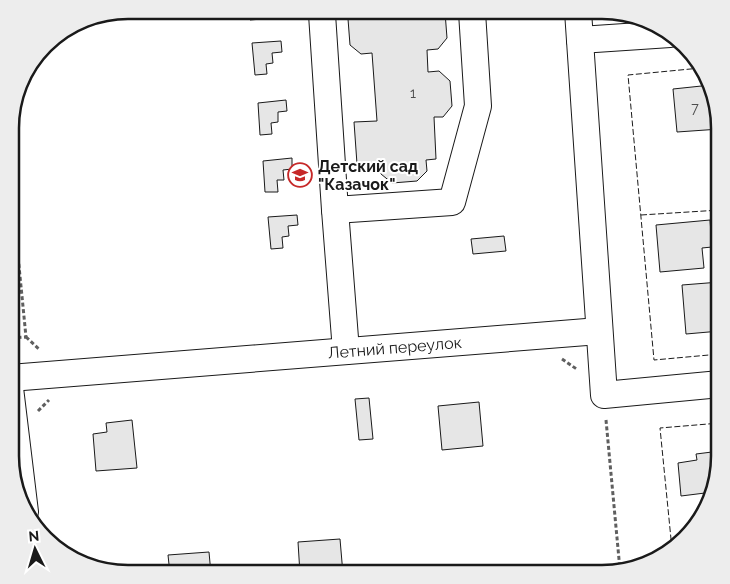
<svg xmlns="http://www.w3.org/2000/svg" width="730" height="584" viewBox="0 0 730 584" font-family="Raleway,sans-serif">
<style>
.building{fill:#e6e6e6;stroke:#1a1a1a}
.lines{fill:none;stroke-linecap:round;stroke-linejoin:round}
.minor-casing{stroke:#1a1a1a;stroke-width:28}
.path{stroke:#5f5f5f;stroke-width:3;stroke-dasharray:4 2.5;stroke-linecap:butt}
.minor{stroke:#fff;stroke-width:26}
.fence{stroke:#1a1a1a;stroke-width:1;stroke-dasharray:6 2.5;stroke-linecap:butt}
.labels{text-anchor:middle;dominant-baseline:central;stroke-width:4;stroke-linejoin:round;paint-order:stroke}
.number-label{font-size:14px;fill:#4d4d4d}
.poi-label{font-size:16px;font-weight:bold;fill:#1a1a1a;stroke:#fff;text-anchor:start}
.street-label{font-size:16px;fill:#1a1a1a;stroke:#fff}
.rim{fill:none;stroke:#1a1a1a;stroke-width:2.5}
</style>
<rect width="100%" height="100%" fill="#fff"/>
<g class="building">
<path d="M445 12 447 38 438 49 427 50 428 72 439 71 450 81 452 106 443 117H434L436 159 426 160 427 171 417 181 392 183 381 174 380 162 357 164 354 122 377 121 372 53 361 54 350 45 348 19 353 13Z"/>
<path d="M250 14H262V19L250 20Z"/>
<path d="M281 41 282 52 272 53 273 63 266 64 267 74 255 75 252 43Z"/>
<path d="M711 85 720 129 677 132 673 89Z"/>
<path d="M286 100 287 111 278 112V122L271 123 272 134 260 135 258 103Z"/>
<path d="M292 158V169L283 170 284 180H277L278 192H265L263 161Z"/>
<path d="M297 215 298 225 288 226 289 236 282 237 283 248 271 249 268 217Z"/>
<path d="M710 220 712 247 702 248 704 268 660 272 656 225Z"/>
<path d="M504 236 506 251 473 254 471 239Z"/>
<path d="M720 282V331L686 334 682 285Z"/>
<path d="M369 398 373 439 359 440 355 399Z"/>
<path d="M479 402 483 446 442 450 438 406Z"/>
<path d="M132 420 137 468 96 471 93 434 107 432 106 423Z"/>
<path d="M720 451V464L713 492 681 496 678 463 697 460 696 454Z"/>
<path d="M340 539 343 574H300L298 542Z"/>
<path d="M209 552 211 574H170L168 555Z"/>
</g>
<g class="lines">
<g class="minor-casing">
<g id="minor">
<path d="M578 11 604 395 720 384"/>
<path d="M322 14 335 210 452 202 478 106 472 12"/>
<path d="M580 40 670 34"/>
<path d="M335 210 346 351"/>
<path id="s1" d="M10 378 599 331"/>
<path d="M10 388 25 512"/>
</g>
</g>
<g class="path">
<path d="M26 337 40 350"/>
<path d="M11 338 26 337 11 185"/>
<path d="M562 359 578 370"/>
<path d="M38 411 49 400"/>
<path d="M606 420 620 570"/>
</g>
<use href="#minor" class="minor"/>
<g class="fence">
<path d="M701 68 628 75 654 360 720 354"/>
<path d="M641 215 720 210"/>
<path d="M672 549 660 428 720 423"/>
</g>
</g>
<defs>
<g id="school-ring" transform="scale(1.25)"><circle r="9.5" fill="#fff" stroke="#c62828" stroke-width="1.5"/><path d="M0-5L7-2L0 1L-7-2ZM-4 1L0 2.5L4 1V4Q0 6-4 4Z" fill="#c62828"/></g>
</defs>
<g fill-rule="evenodd">
<use href="#school-ring" x="300" y="175"/>
</g>
<g class="labels">
<g class="number-label">
<text x="413" y="93">1</text>
<text x="695" y="108">7</text>
</g>
<g class="poi-label">
<text x="318" y="166">Детский сад<tspan x="318" dy="18">"Казачок"</tspan></text>
</g>
<g class="street-label">
<text stroke="none"><textPath href="#s1" startOffset="386">Летний переулок</textPath></text>
</g>
</g>
<path d="M0 0H730V584H0ZM128 19H602A109 109 0 0 1 711 128V456A109 109 0 0 1 602 565H128A109 109 0 0 1 19 456V128A109 109 0 0 1 128 19Z" fill="#ededed" fill-rule="evenodd"/>
<path class="rim" d="M128 19H602A109 109 0 0 1 711 128V456A109 109 0 0 1 602 565H128A109 109 0 0 1 19 456V128A109 109 0 0 1 128 19Z"/>
<g transform="translate(35 549) rotate(355)" stroke="#ffffff" stroke-width="4" paint-order="stroke">
<path d="M0-4L9 19L0 12L-9 19Z" fill="#1a1a1a"/>
<text y="-8" font-size="14" font-weight="bold" text-anchor="middle" fill="#1a1a1a">N</text>
</g>
</svg>
